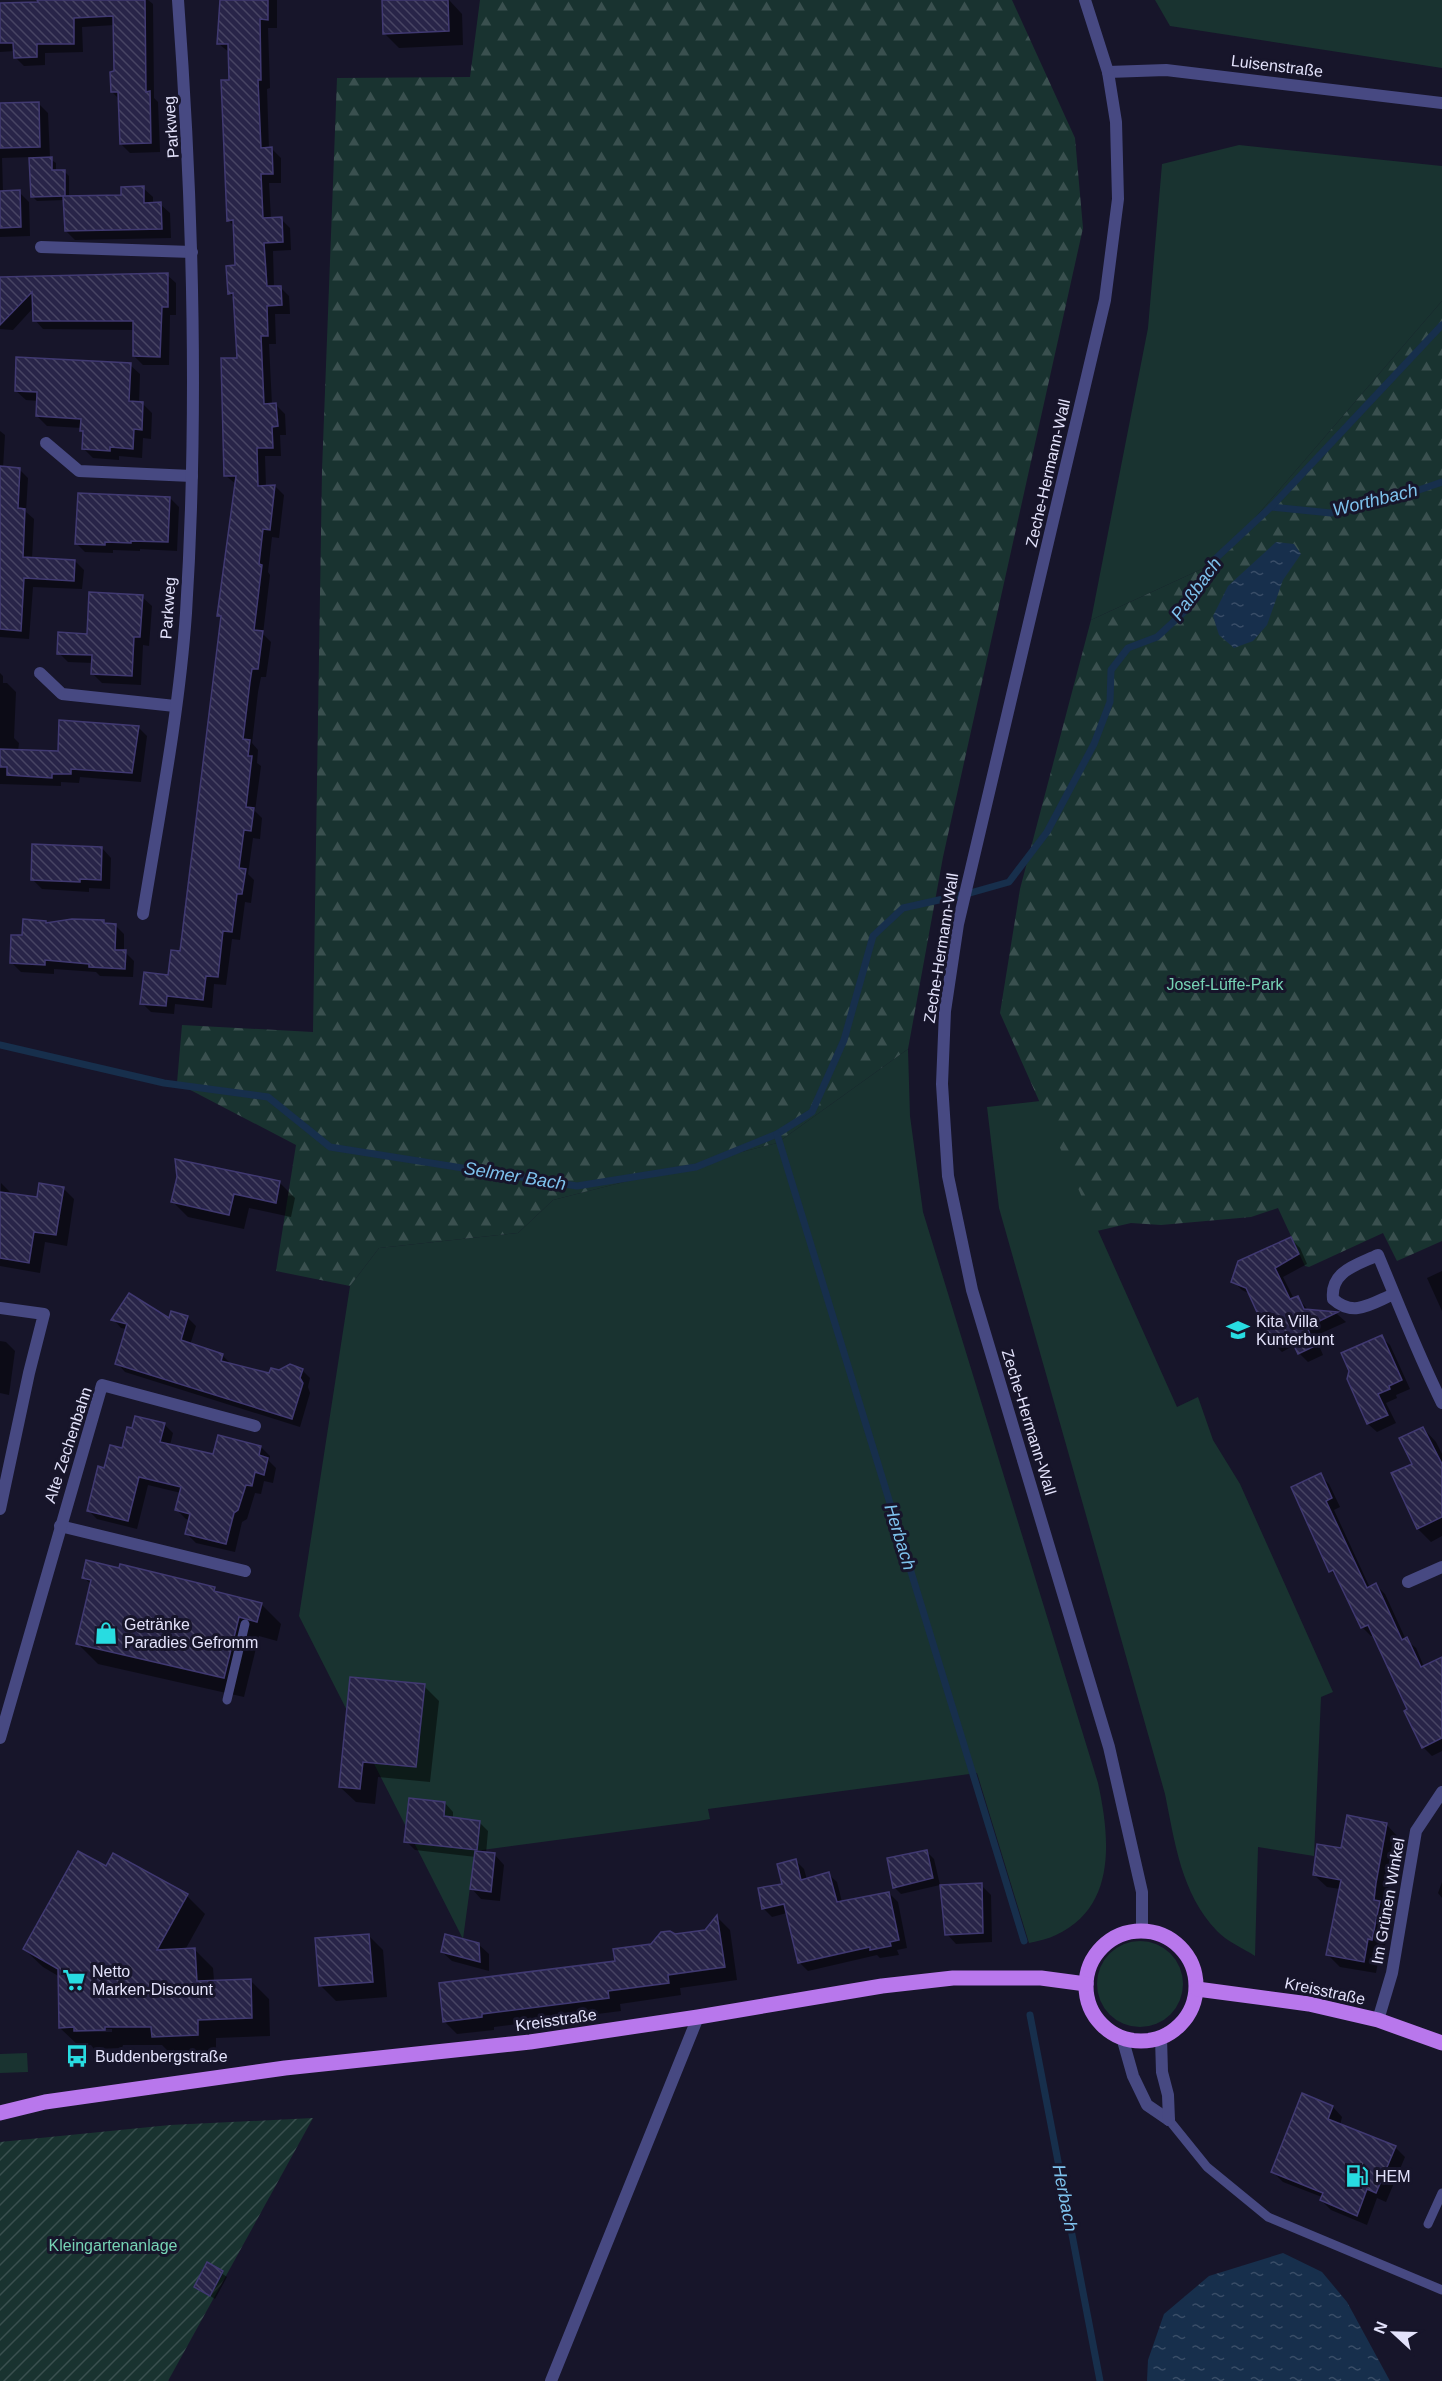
<svg xmlns="http://www.w3.org/2000/svg" width="1442" height="2381" viewBox="0 0 1442 2381" font-family="Arial,sans-serif">
<style>
.grass{fill:#193330}
.forest{fill:url(#forest-firs)}
.garden{fill:url(#garden-furrows)}
.water{fill:url(#water-ripples)}
.shadow{fill:#0007;fill-rule:evenodd}
.lines{fill:none;stroke-linecap:round;stroke-linejoin:round}
.stream{stroke:#172f4c;stroke-width:7}
.building{fill:url(#building-back-hatch);stroke:#403971;stroke-width:1.5}
.service{stroke:#474982;stroke-width:9}
.minor{stroke:#474982;stroke-width:12}
.tertiary{stroke:#474982;stroke-width:12}
.primary{stroke:#b877ec;stroke-width:15}
.labels{text-anchor:middle;dominant-baseline:central;stroke-width:6;stroke-linejoin:round;paint-order:stroke}
.street-label{font-size:16px;fill:#e3e2fb;stroke:#17152a}
.park-label{font-size:16px;fill:#76d3b5;stroke:#17152a}
.poi-label{font-size:16px;fill:#e3e2fb;stroke:#17152a;text-anchor:start}
.water-label{font-size:18px;font-style:italic;fill:#7ec2ed;stroke:#17152a}
</style>
<defs>
<pattern id="forest-firs" width="22" height="20" patternUnits="userSpaceOnUse" patternTransform="scale(1.5)"><rect width="22" height="20" fill="#193330"/><path d="M5 1l3.5 6h-7zM16 11l3.5 6h-7z" fill="#3a504f"/></pattern>
<pattern id="garden-furrows" width="10" height="10" patternUnits="userSpaceOnUse" patternTransform="scale(1.5)"><rect width="10" height="10" fill="#193330"/><path d="M-1 1l2-2M0 10L10 0M9 11l2-2" fill="none" stroke="#3a504f"/></pattern>
<pattern id="water-ripples" width="26" height="14" patternUnits="userSpaceOnUse" patternTransform="scale(1.5)"><rect width="26" height="14" fill="#172f4c"/><path d="M2 4q2-2 4 0t4 0M15 11q2-2 4 0t4 0" fill="none" stroke="#394d67"/></pattern>
<pattern id="building-back-hatch" width="6" height="6" patternUnits="userSpaceOnUse" patternTransform="scale(1.5)"><rect width="6" height="6" fill="#282448"/><path d="M-1 5l2 2M0 0l6 6M5-1l2 2" fill="none" stroke="#474463"/></pattern>
</defs>
<rect width="100%" height="100%" fill="#17152a"/>
<g class="grass">
<path d="M1155 0H1442V68L1170 26Z"/>
<path d="M1239 145 1442 166V301L1217 562 1091 620 1148 328 1162 164Z"/>
<path d="M908 1049 910 1116 923 1212 1098 1783C1110 1838 1117 1907 1056 1935 1048 1939 1038 1941 1029 1943L977 1773 708 1809 710 1819 699 1821 475 1851 463 1939 299 1616 350 1286 379 1248 518 1233 553 1200 777 1143Z"/>
<path d="M1040 1101 1177 1407 1198 1397 1213 1440 1240 1484 1333 1692 1321 1697 1314 1856 1258 1847 1255 1956C1243 1948 1226 1941 1217 1931 1181 1893 1175 1843 1165 1794L999 1208 987 1107Z"/>
<circle cx="1140" cy="1984" r="43"/>
<path d="M27 2053 28 2072 0 2073V2054Z"/>
</g>
<g class="forest">
<path d="M480 0H1012L1075 138 1083 228 943 857 908 1049 777 1143 553 1200 518 1233 379 1248 350 1286 276 1271 296 1145 177 1083 182 1025 313 1032 322 470 337 78 470 77Z"/>
<path d="M1442 301V1241L1397 1261 1383 1233 1309 1267 1305 1266 1278 1208 1251 1217 1161 1225 1131 1223 1097 1231 1000 1013 1020 889 1091 620 1217 562Z"/>
</g>
<path class="garden" d="M313 2118 168 2381H0V2142L170 2125Z"/>
<g class="water">
<path d="M1276 542 1294 544 1301 554 1283 580 1267 625 1253 641 1234 648 1219 635 1213 616 1228 586Z"/>
<path d="M1283 2253 1322 2272 1347 2302 1390 2381H1147L1148 2360 1164 2314 1209 2276Z"/>
</g>
<g class="shadow">
<path d="M36 0H148L153 4 154 98 158 102 160 152 130 153 121 144 120 100 112 92 116 73 115 25 82 27 83 52 45 53V65L24 66 15 57V51L0 52V5L37 4Z"/>
<path d="M221 0H277V28H268L270 88 267 89 269 149H272L281 158V183H269L271 219H281L290 228 291 250 273 251 274 288 280 287 289 296 290 314H275L276 344H269L272 405H276L285 414 286 435H280L281 456H265L266 487 275 486 284 495 279 538 272 537 268 572 270 575 263 634 271 642 266 677H261L258 692 252 743 258 750 257 763 261 766 255 811 262 818 260 839 253 838 248 874 254 880 251 903 245 902 240 940 232 939 226 985 214 984 212 1008 175 1004 174 1014 151 1012 142 1003 170 977 182 953 222 618 219 615 236 484 226 476 238 359 235 299 229 293 237 267 235 227 228 220 230 53 219 44Z"/>
<path d="M383 0H449L462 14 463 45 399 48 384 33Z"/>
<path d="M38 103 48 113 50 159 56 163V172L64 171 69 176V198L122 196 143 188 153 197V204H160L170 213 171 238 75 240 66 231 65 200 37 201 32 196 31 157 2 158 3 192H19L29 202 30 236 0 237V105Z"/>
<path d="M167 275 176 283V315H170L169 365H143L134 356 135 330 43 329 35 320 34 307 13 330 0 329V279Z"/>
<path d="M130 365 140 374 139 403H142L152 413 151 439 143 438 142 458 119 456V460L93 458 84 449 85 433 82 428 47 426 37 416 38 401 26 400 16 391Z"/>
<path d="M0 431 5 435 3 468 19 469 28 478 26 512 34 519 32 559 75 561 84 570 82 589 33 587 29 639 0 637Z"/>
<path d="M170 498 179 507 177 551 140 549V551L113 550V553L85 552 76 543Z"/>
<path d="M142 597 152 606 149 646 143 645 141 685 102 683 92 673 93 663 68 662 59 653 88 636Z"/>
<path d="M0 673 3 676V683H7L16 692 14 738 19 743 18 751 59 753 138 727 147 736 141 782 80 777 79 783 61 782V786L0 784Z"/>
<path d="M102 848 111 858 110 889 89 888V892L42 889 32 879Z"/>
<path d="M103 922 106 924 115 925 124 934V951L134 961 133 977 100 976 96 972 54 969V974L21 972 12 963 24 937 46 923 47 924Z"/>
<path d="M176 1160 280 1183 295 1198 291 1217 249 1208 244 1229 188 1217 173 1202 178 1177Z"/>
<path d="M1 1183 13 1195 38 1199 63 1188 74 1199 67 1246 45 1242 40 1273 0 1266Z"/>
<path d="M1291 1239 1300 1248 1307 1264 1283 1277 1294 1299 1298 1298 1309 1311 1337 1314 1346 1322 1315 1336 1323 1355 1308 1362 1299 1353 1295 1345 1282 1352 1273 1343 1250 1294 1242 1290 1233 1281Z"/>
<path d="M1442 1271V1311L1427 1278Z"/>
<path d="M187 1317 196 1326 190 1345 222 1355 231 1364 270 1375 302 1370 310 1378 308 1387 310 1393 300 1427 125 1372 117 1363 127 1329 121 1328 113 1319 170 1320Z"/>
<path d="M1381 1337 1390 1345 1410 1389 1396 1395 1397 1398 1386 1403 1396 1423 1377 1432 1368 1424 1349 1378Z"/>
<path d="M0 1341 6 1342 15 1351 9 1395 0 1393Z"/>
<path d="M164 1424 173 1433 170 1445 214 1455 261 1447 270 1456 269 1461 276 1468 273 1483 264 1481 261 1494 255 1493 247 1519 242 1522 235 1552 196 1543 187 1534 190 1520 186 1519 177 1510 181 1493 148 1485 137 1529 97 1519 88 1510 105 1469 123 1450Z"/>
<path d="M1423 1428 1436 1442 1442 1454V1536L1431 1542 1418 1529 1393 1474 1414 1465Z"/>
<path d="M1320 1475 1329 1484 1340 1507 1334 1510 1370 1588 1376 1585 1385 1594 1406 1640 1416 1648 1424 1667 1442 1659V1751L1432 1756 1423 1747 1409 1710 1374 1635 1371 1636 1362 1627 1340 1580 1331 1571Z"/>
<path d="M84 1578 214 1588 220 1594 261 1604 281 1624 277 1641 259 1636 244 1697 98 1664 78 1644 92 1585Z"/>
<path d="M424 1686 439 1701 430 1782 378 1777 375 1804 356 1802 340 1787Z"/>
<path d="M445 1803 453 1812V1819L479 1822 488 1831 486 1854 495 1855 504 1865 500 1901 481 1899 472 1889 476 1857 415 1850 406 1841Z"/>
<path d="M1386 1824 1398 1837 1387 1896 1386 1909 1391 1914 1384 1951H1380L1376 1973 1340 1967 1328 1955 1340 1889 1327 1887 1314 1875Z"/>
<path d="M926 1851 934 1859 940 1885 901 1894 894 1887Z"/>
<path d="M796 1861 804 1869 807 1880 828 1874 837 1882 842 1902 889 1893 898 1902 907 1948 897 1950 899 1955 880 1958 877 1955 808 1971 799 1962 787 1913 772 1917 764 1909 760 1889 784 1885Z"/>
<path d="M107 1868 187 1896 205 1914 185 1950H195L213 1968 214 1981 250 1980 269 1999 270 2036 216 2038V2053L172 2055 162 2045H123L122 2048 94 2049 91 2045 79 2046 60 2028V1977L43 1967 24 1949ZM76 2029H112V2032H76Z"/>
<path d="M1442 1882V1898L1438 1893Z"/>
<path d="M981 1885 991 1895 992 1942 956 1944 947 1934Z"/>
<path d="M717 1917 730 1930 737 1980 680 1988 681 1995 620 2004 621 2011 494 2027V2030L457 2034 444 2021 617 1962 674 1936 706 1931Z"/>
<path d="M368 1935 383 1950 387 1997 336 2001 321 1986Z"/>
<path d="M478 1944 489 1954V1971L452 1961 442 1952Z"/>
<path d="M1303 2095 1333 2107 1342 2117 1340 2125 1395 2147 1405 2157 1386 2202 1377 2198 1367 2225 1331 2210 1321 2200 1322 2197 1283 2182 1273 2172Z"/>
<path d="M208 2264 227 2277 215 2299 196 2287Z"/>
</g>
<g class="lines">
<g class="stream">
<path d="M1271 507 1331 513 1413 492 1442 482"/>
<path d="M0 1045 164 1083 268 1097 330 1147 577 1186 696 1167 777 1134 812 1112 844 1040 873 936 903 908 970 893 1009 882 1047 832 1094 744 1110 702 1111 670 1128 648 1157 637 1183 613 1213 561 1271 507 1442 325"/>
<path d="M777 1134 1024 1941"/>
<path d="M1030 2015 1100 2381"/>
</g>
</g>
<g class="building">
<path d="M37 0H145L146 92 150 91 151 143 120 144 118 92H111L110 72 114 71 113 16 74 18V44H37V57L14 58 13 43H0V3L38 2Z"/>
<path d="M220 0H268V20L260 19 261 80H258L261 148 272 147 273 174H261L263 218 282 217 283 242 264 243 267 286H281L282 305 267 306 268 336H261L264 404 276 403 278 426 272 427 273 448H257L258 486 275 485 270 530 263 529 259 564 262 565 254 630 263 631 258 669H252L250 682 243 739 250 740 248 756H252L246 807 254 808 251 831 244 830 239 868 246 869 242 894H237L232 932 223 931 218 977 206 976 203 1000 167 996 166 1006 140 1004 144 972 168 975 171 950 180 951 221 616H217L236 476H224L221 358H237L233 293 228 294 226 266 235 265 233 220 227 221 221 80H229L228 44H217Z"/>
<path d="M382 0H448L449 31 383 34Z"/>
<path d="M39 102 40 147 0 148V103Z"/>
<path d="M52 157V170H65V196L31 197 29 158Z"/>
<path d="M144 186V203L161 202 162 229 65 231 63 196 121 195V187Z"/>
<path d="M20 190 21 227 0 228V191Z"/>
<path d="M168 273V307H162L160 357 133 356V321H33L32 292 0 325V277Z"/>
<path d="M16 357 131 363 129 401 143 402 142 430 134 429 133 449 110 447V451L82 449 83 431H80L81 419 36 416 37 392 15 391Z"/>
<path d="M0 466 20 468 18 508 25 509 23 557 75 560 74 581 24 578 21 631 0 629Z"/>
<path d="M78 493 170 497 168 542 131 541V543L105 542V545L75 544Z"/>
<path d="M89 592 143 595 140 637H134L132 676 91 674 92 655 57 654 58 632 87 634Z"/>
<path d="M59 720 139 726 132 773 71 769V774H52V778L7 775V767H0V749L58 751Z"/>
<path d="M32 844 102 847 101 880 80 879V882L31 880Z"/>
<path d="M23 919 46 921V923L72 919 104 920V923L116 924 115 950H126L125 969 89 967V964L45 960V965L10 963 11 935H22Z"/>
<path d="M175 1159 280 1181 276 1203 234 1194 229 1215 171 1202 177 1177Z"/>
<path d="M39 1183 64 1187 56 1235 34 1232 29 1263 0 1258V1192L37 1197Z"/>
<path d="M1291 1237 1299 1254 1275 1268 1290 1299 1298 1296 1304 1309 1338 1312 1307 1327 1315 1346 1298 1354 1289 1335 1271 1343 1246 1288 1231 1282 1238 1261Z"/>
<path d="M129 1293 169 1318 171 1311 188 1316 181 1340 223 1354 221 1361 269 1373 271 1368 279 1370 290 1364 303 1369 300 1378 303 1383 292 1419 115 1364 127 1324 111 1320Z"/>
<path d="M1382 1335 1402 1380 1389 1386 1390 1389 1378 1394 1388 1415 1367 1424 1347 1379 1349 1371 1341 1353Z"/>
<path d="M135 1416 165 1423 160 1442 213 1454 218 1435 261 1446 259 1455 268 1458 264 1475 255 1472 252 1486 246 1485 238 1510 234 1513 226 1544 185 1534 190 1514 175 1510 181 1487 139 1477 128 1521 87 1511 98 1466 104 1468 110 1445 122 1448 127 1427 132 1428Z"/>
<path d="M1423 1427 1442 1464V1517L1417 1529 1391 1473 1412 1464 1399 1438Z"/>
<path d="M1321 1473 1332 1498 1326 1501 1367 1588 1376 1583 1402 1640 1407 1637 1421 1667 1442 1657V1738L1422 1748 1404 1711 1407 1709 1368 1625 1361 1628 1333 1570 1329 1572 1291 1487Z"/>
<path d="M86 1560 119 1568 120 1564 215 1587 214 1591 262 1603 257 1622 239 1617 224 1678 76 1644 91 1580 82 1578Z"/>
<path d="M350 1677 425 1684 416 1767 363 1762 360 1789 339 1787Z"/>
<path d="M409 1798 445 1802 444 1816 480 1821 477 1850 404 1842Z"/>
<path d="M1347 1815 1387 1823 1376 1883 1374 1900 1380 1901 1372 1940 1368 1939 1364 1962 1326 1955 1341 1880 1313 1875 1317 1844 1341 1848Z"/>
<path d="M927 1850 933 1878 893 1888 887 1858Z"/>
<path d="M78 1851 106 1866 113 1853 188 1894 157 1950 195 1948 197 1981 251 1979 252 2018 198 2020V2035L152 2037 151 2027H105V2030L74 2031V2027L59 2028 58 1969 23 1949Z"/>
<path d="M475 1851 495 1853 491 1892 470 1889Z"/>
<path d="M796 1859 801 1880 829 1872 837 1902 889 1892 899 1940 890 1942 891 1946 870 1950V1947L798 1963 784 1904 762 1909 758 1888 782 1884 777 1864Z"/>
<path d="M982 1883 983 1933 945 1935 940 1885Z"/>
<path d="M717 1915 725 1967 668 1975 669 1983 608 1991 609 1998 482 2014V2017L443 2022 439 1983 615 1961 613 1949 651 1944 661 1932 670 1931 675 1934 705 1930Z"/>
<path d="M369 1934 373 1982 319 1986 315 1938Z"/>
<path d="M445 1934 479 1943 480 1962 441 1952Z"/>
<path d="M1302 2093 1333 2106 1328 2119 1396 2146 1376 2193 1367 2189 1357 2216 1320 2200 1323 2193 1271 2172Z"/>
<path d="M207 2262 223 2271 210 2296 194 2287Z"/>
</g>
<g class="lines">
<g class="service">
<path d="M227 1700 245 1624"/>
<path d="M1169 2120 1207 2167 1268 2217 1442 2290"/>
<path d="M1428 2224 1442 2193"/>
</g>
<g class="minor">
<path d="M1108 72 1166 70 1442 103"/>
<path d="M41 247 192 252"/>
<path d="M46 443 79 471 192 476"/>
<path d="M40 673 62 694 175 706"/>
<path d="M143 914C159 815 179 714 186 613 199 409 193 204 178 0"/>
<path d="M1394 1294C1372 1303 1354 1318 1333 1299 1330 1271 1357 1265 1378 1255 1399 1305 1418 1355 1442 1403"/>
<path d="M0 1308 44 1314 29 1373 0 1509"/>
<path d="M60 1526 245 1571"/>
<path d="M1408 1582 1442 1567"/>
<path d="M0 1738 102 1385 255 1426"/>
<path d="M1378 2020 1392 1973 1416 1831 1442 1792"/>
<path d="M1122 2037 1133 2076 1147 2105 1169 2120"/>
<path d="M1161 2038 1162 2072 1168 2095 1169 2120"/>
<path d="M551 2381 698 2017"/>
</g>
<path class="tertiary" d="M1085 0 1108 72 1116 122 1118 199 1105 300 958 924 945 1011 942 1084 948 1176 972 1290 1109 1747 1142 1892V1931"/>
<g class="primary">
<circle cx="1141" cy="1986" r="55"/>
<path d="M1197 1989 1309 2004 1378 2020 1442 2043"/>
<path d="M0 2113 45 2102 285 2068 530 2042 698 2017 882 1986 953 1978H1041L1086 1984"/>
</g>
</g>
<defs>
<g id="school-bare" transform="scale(1.8)"><path d="M0-5L7-2L0 1L-7-2ZM-4 1L0 2.5L4 1V4Q0 6-4 4Z" fill="#28dce1" stroke="#17152a" stroke-width="2.5" paint-order="stroke"/></g>
<g id="shop-bare" transform="scale(1.8)"><path d="M-5-2.5h2.3a2.7 3.5 0 0 1 5.4 0H5L5.5 6h-11ZM-1.5-2.5h3a1.5 2.3 0 0 0-3 0Z" fill="#28dce1" stroke="#17152a" stroke-width="2.5" paint-order="stroke"/></g>
<g id="supermarket-bare" transform="scale(1.8)"><path d="M-6-5.5h2.5l.6 2H6L4.5 2H-2.5L-4.4-4H-6ZM-1.5 3.2a1.3 1.3 0 1 0 .1 0ZM3 3.2a1.3 1.3 0 1 0 .1 0Z" fill="#28dce1" stroke="#17152a" stroke-width="2.5" paint-order="stroke"/></g>
<g id="bus-bare" transform="scale(1.8)"><path d="M-5-6H5V4H4V6H2V4H-2V6H-4V4H-5ZM-3.5-4V0h7V-4ZM-3.5 1.2v1.5H-2V1.2ZM2 1.2v1.5H3.5V1.2Z" fill="#28dce1" stroke="#17152a" stroke-width="2.5" paint-order="stroke"/></g>
<g id="fuel-bare" transform="scale(1.8)"><path d="M-5.5-6h7V0h2V4h1.3V-2.5L3-4.5l.8-.8L6-3V5H2.5V1h-1V6h-7ZM-4.2-4.7v3.2H.2V-4.7Z" fill="#28dce1" stroke="#17152a" stroke-width="2.5" paint-order="stroke"/></g>
</defs>
<g fill-rule="evenodd">
<use href="#school-bare" x="1238" y="1330"/>
<use href="#shop-bare" x="106" y="1633"/>
<use href="#supermarket-bare" x="74" y="1980"/>
<use href="#bus-bare" x="77" y="2056"/>
<use href="#fuel-bare" x="1357" y="2176"/>
</g>
<g class="labels">
<g class="street-label">
<text transform="translate(1277 66) rotate(7)">Luisenstraße</text>
<text transform="translate(171 127) rotate(-94)">Parkweg</text>
<text transform="translate(1048 473) rotate(-77)">Zeche-Hermann-Wall</text>
<text transform="translate(168 608) rotate(-86)">Parkweg</text>
<text transform="translate(941 948) rotate(-81)">Zeche-Hermann-Wall</text>
<text transform="translate(1029 1422) rotate(73)">Zeche-Hermann-Wall</text>
<text transform="translate(68 1445) rotate(-72)">Alte Zechenbahn</text>
<text transform="translate(1388 1901) rotate(-80)">Im Grünen Winkel</text>
<text transform="translate(1325 1991) rotate(12)">Kreisstraße</text>
<text transform="translate(556 2020) rotate(-8)">Kreisstraße</text>
</g>
<g class="park-label">
<text x="1225" y="984">Josef-Lüffe-Park</text>
<text x="113" y="2245">Kleingartenanlage</text>
</g>
<g class="poi-label">
<text x="1256" y="1321">Kita Villa<tspan x="1256" dy="18">Kunterbunt</tspan></text>
<text x="124" y="1624">Getränke<tspan x="124" dy="18">Paradies Gefromm</tspan></text>
<text x="92" y="1971">Netto<tspan x="92" dy="18">Marken-Discount</tspan></text>
<text x="95" y="2056">Buddenbergstraße</text>
<text x="1375" y="2176">HEM</text>
</g>
<g class="water-label">
<text transform="translate(1375 500) rotate(-14)">Worthbach</text>
<text transform="translate(1196 589) rotate(-54)">Paßbach</text>
<text transform="translate(515 1176) rotate(9)">Selmer Bach</text>
<text transform="translate(900 1537) rotate(73)">Herbach</text>
<text transform="translate(1065 2198) rotate(79)">Herbach</text>
</g>
</g>
<g transform="translate(1394 2333) rotate(292)" stroke="#17152a" stroke-width="4.5" paint-order="stroke">
<path d="M0-4.5L10 22L0 15L-10 22Z" fill="#e3e2fb"/>
<text y="-9" font-size="16" font-weight="bold" text-anchor="middle" fill="#e3e2fb">N</text>
</g>
</svg>
